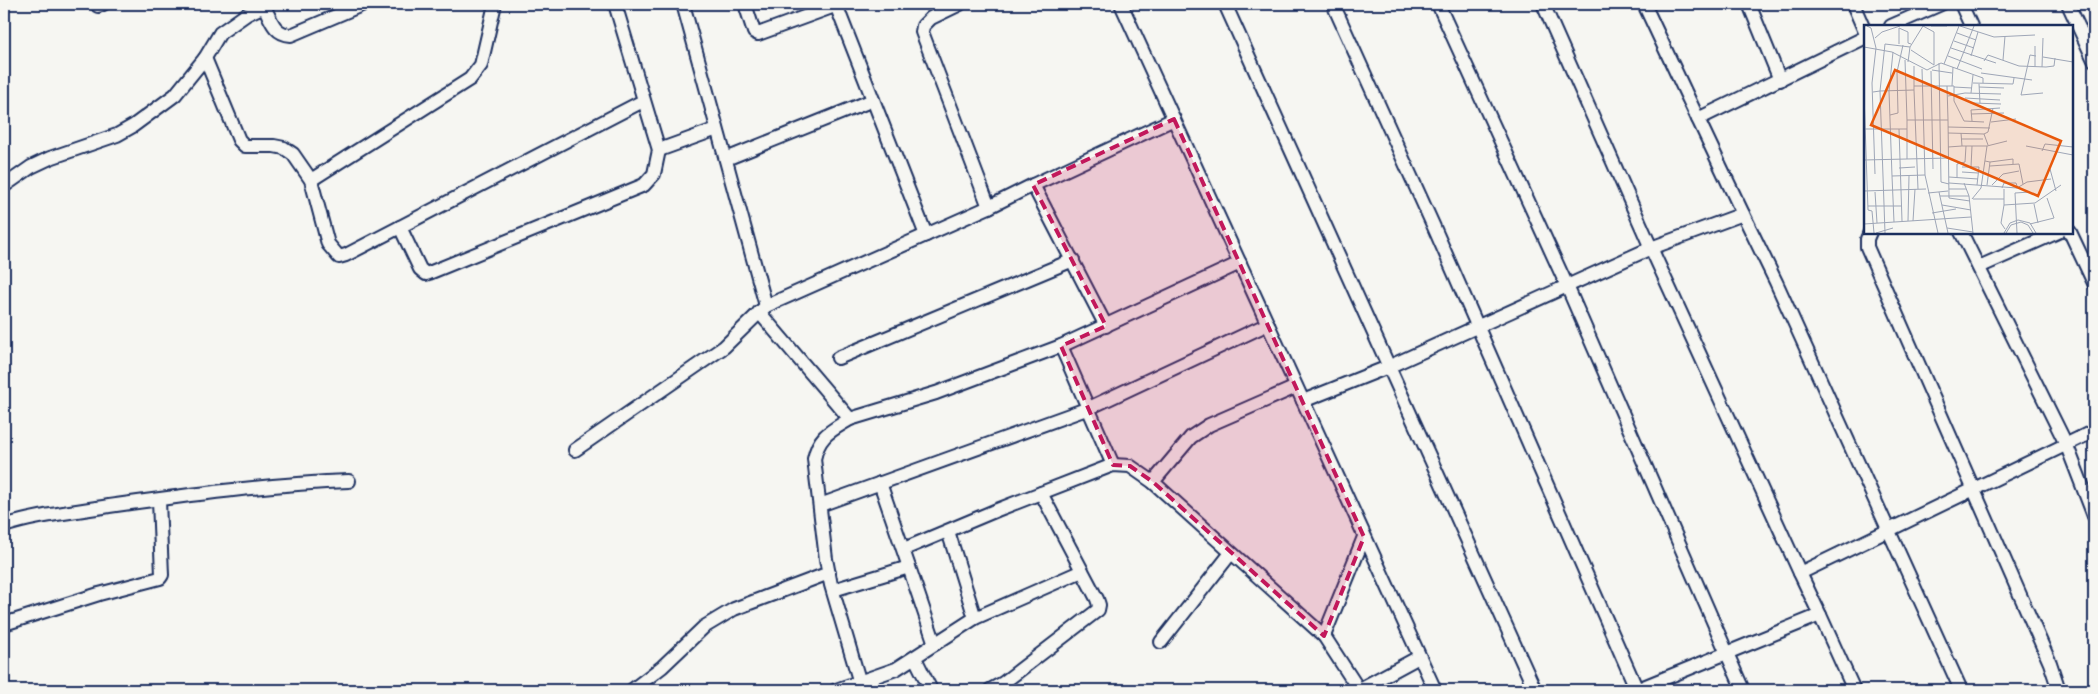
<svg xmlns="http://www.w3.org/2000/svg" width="2098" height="694" viewBox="0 0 2098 694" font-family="'Indie Flower',sans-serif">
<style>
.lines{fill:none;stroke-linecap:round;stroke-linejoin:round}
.street-casing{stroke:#1b2f5e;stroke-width:16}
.street{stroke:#f6f6f2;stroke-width:12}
.marked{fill:#c2185b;fill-opacity:0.2;stroke:#c2185b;stroke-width:4;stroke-dasharray:10 6;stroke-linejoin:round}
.inset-road{fill:none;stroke:#9ea6b7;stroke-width:1}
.view{fill:#e8590c;fill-opacity:0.15;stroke:#e8590c;stroke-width:2.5}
.inset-edge{fill:none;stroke:#1b2f5e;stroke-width:2.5}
</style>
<rect width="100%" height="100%" fill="#f6f6f2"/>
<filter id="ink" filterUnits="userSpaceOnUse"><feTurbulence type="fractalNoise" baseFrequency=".02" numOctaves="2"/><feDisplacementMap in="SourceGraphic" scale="10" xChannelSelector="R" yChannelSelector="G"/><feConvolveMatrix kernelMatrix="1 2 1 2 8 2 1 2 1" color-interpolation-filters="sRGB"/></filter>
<g filter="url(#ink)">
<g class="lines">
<g class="street-casing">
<g id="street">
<path d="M615 4 659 150 717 129"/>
<path d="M683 4 766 306"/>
<path d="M745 4 754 32 758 34 840 4"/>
<path d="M960 4 931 18 923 26 922 32 989 207"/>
<path d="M1121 4 1303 401 1388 367 1651 248 1743 214 1698 119 1866 37"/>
<path d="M1225 4 1535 690"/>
<path d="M1333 4 1433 225 1637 690"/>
<path d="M1438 4 1567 286 1743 690"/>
<path d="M1543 4 1651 248 1800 573"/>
<path d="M1644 4 1698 119"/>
<path d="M1749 4 1780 80"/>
<path d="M1853 4 1866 34"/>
<path d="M1961 4 1971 26"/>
<path d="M2068 4 2094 60"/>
<path d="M836 5 926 235"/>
<path d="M98 6 103 4"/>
<path d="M264 6C271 20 274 34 291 35L364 4"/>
<path d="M1891 26 1941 4"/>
<path d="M205 58 239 140 245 146H274L284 148 293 154 311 180 328 244 339 257 346 255 643 101"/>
<path d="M726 159 873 100"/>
<path d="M311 180 470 79 481 65 495 4"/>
<path d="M4 186 31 167 50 158 117 135 133 126 175 95 205 58 220 33 247 14 264 6 263 4"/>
<path d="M1743 214 1776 282 1961 690"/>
<path d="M400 227 420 269 426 274 429 273 644 185 654 174 659 150"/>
<path d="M1870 232 1867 239V247L2050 663 2059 690"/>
<path d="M1961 232 2067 446 2094 516"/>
<path d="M2070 232 2094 283"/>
<path d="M1979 267 2058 232"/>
<path d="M759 312 850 419 936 393 1061 346 1240 263"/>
<path d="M1106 326 1033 185 1174 119"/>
<path d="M1061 346 1113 465"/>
<path d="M838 358 1073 260"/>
<path d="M1303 401 1435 690"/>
<path d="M850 419C831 431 819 435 814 459L826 559 831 585 862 690"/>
<path d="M575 450 724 347 766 306 989 207 1033 185"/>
<path d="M1153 482 1191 437 1209 425 1296 387"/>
<path d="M820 505 1089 408 1268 324"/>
<path d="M4 526C37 515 75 512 109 506 187 495 270 484 349 481"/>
<path d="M948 531 975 618"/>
<path d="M904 549 997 510 1113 465 1130 466 1153 482 1324 636 1359 690"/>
<path d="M909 567 935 644"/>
<path d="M833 590 909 567 880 483"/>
<path d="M1820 615 1854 690"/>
<path d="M4 624 99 594 160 578 162 575 159 500"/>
<path d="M1324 636 1364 537"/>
<path d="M1161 642 1231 553"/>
<path d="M915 658 931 690"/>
<path d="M632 690 662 667 704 627 734 609 829 573"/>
<path d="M836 690 896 669 975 618 1082 571"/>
<path d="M990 690 1003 683 1098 610 1099 605 1097 599 1041 493"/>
<path d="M1358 690 1419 657"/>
<path d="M1636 690 1820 615 1800 573 2094 431"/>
</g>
</g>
<use href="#street" class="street"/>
</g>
</g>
<path class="marked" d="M1174 119 1364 537 1324 636 1153 482 1130 466 1113 465 1061 346 1106 326 1033 185Z"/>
<g transform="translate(1864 25)">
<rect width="209" height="209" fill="#f6f6f2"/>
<path class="inset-road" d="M3 1 7 3 12 23 8 58 11 149M59 1 70 7V40M67 1H83M96 1 130 12 171 10M35 3 44 7V18L47 19M35 3V19M93 8 112 15M11 13 18 7 36 1M90 16 110 23M171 21V42M0 22 28 27 63 45 77 38 119 53V58M46 22 59 1M87 23 132 38M47 25 70 40M29 27 25 66 28 151 61 150M84 31 118 44M107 31 114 7M172 31 166 30 157 70 179 68M179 32 209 37M41 35 43 95M139 35 141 11M120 36 124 30 155 41 182 42 190 41 191 33M75 38 77 157 85 159M80 39 95 1M50 41V61M178 42 179 13M58 44 61 150 74 208M93 44 110 1M68 45 88 48M67 46 69 144M117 48 168 55M109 58 149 59 150 53M115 59 116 78M83 61H90V76L100 96 120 97M88 61 89 42M90 62 108 63M115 62 140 63M50 65 54 164M9 67 16 66 21 19 46 22 44 37M107 68 109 50M0 69 4 185 8 186 10 208M84 71 101 68 137 69M101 73 136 75M109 78 137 79M107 89 140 88M26 90 34 88 33 47 39 20M108 96 107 85 136 83M127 97 152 94M84 102 126 103M0 104H43V95H84L85 173 106 176M35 104 38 196M43 104V134M84 108 120 109 124 120M120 109 124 107 129 83M97 114H119M98 121H123L143 116M162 121 209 130M84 122 98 121 97 108M178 126 181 119 209 122M0 135 85 133M121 136 126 137 123 160M126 137 149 134V139M126 141 155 139 159 159M98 142H115L113 160M107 142 108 121M35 143 51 142M186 144 192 166M98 147 114 148M28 151 30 197M85 152 114 154M93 153V139L101 137 102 121M85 158 153 163M100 158 105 171 109 208M128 160 139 149 155 146M138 163 140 158H152L153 161M153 163 163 157 187 154M85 164H102M140 164V180L171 178 197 160M0 166 62 164M11 167 13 198M75 167 84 208M64 168 84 166M76 171H105M108 174 117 163 123 121M109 174H140M170 179 174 198M78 180 107 185M140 180 137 198 141 204M4 181H37M68 188 92 184M44 196 45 151M49 196 51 164M0 199 107 192M166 199 190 193 183 173M83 203 109 207M12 208 29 203M21 208 16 66 50 65V61H83L84 95M140 208 146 198 154 195 166 198 172 208M142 208 147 200 157 197 164 200 169 208M153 208 151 168 166 167"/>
<path class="view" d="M31 45 197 116 174 171 7 100Z"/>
<rect width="209" height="209" class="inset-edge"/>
</g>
<rect width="2098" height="694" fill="none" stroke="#f6f6f2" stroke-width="20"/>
<rect x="10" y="10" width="2078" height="674" fill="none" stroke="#1b2f5e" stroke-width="2" filter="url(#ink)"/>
</svg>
